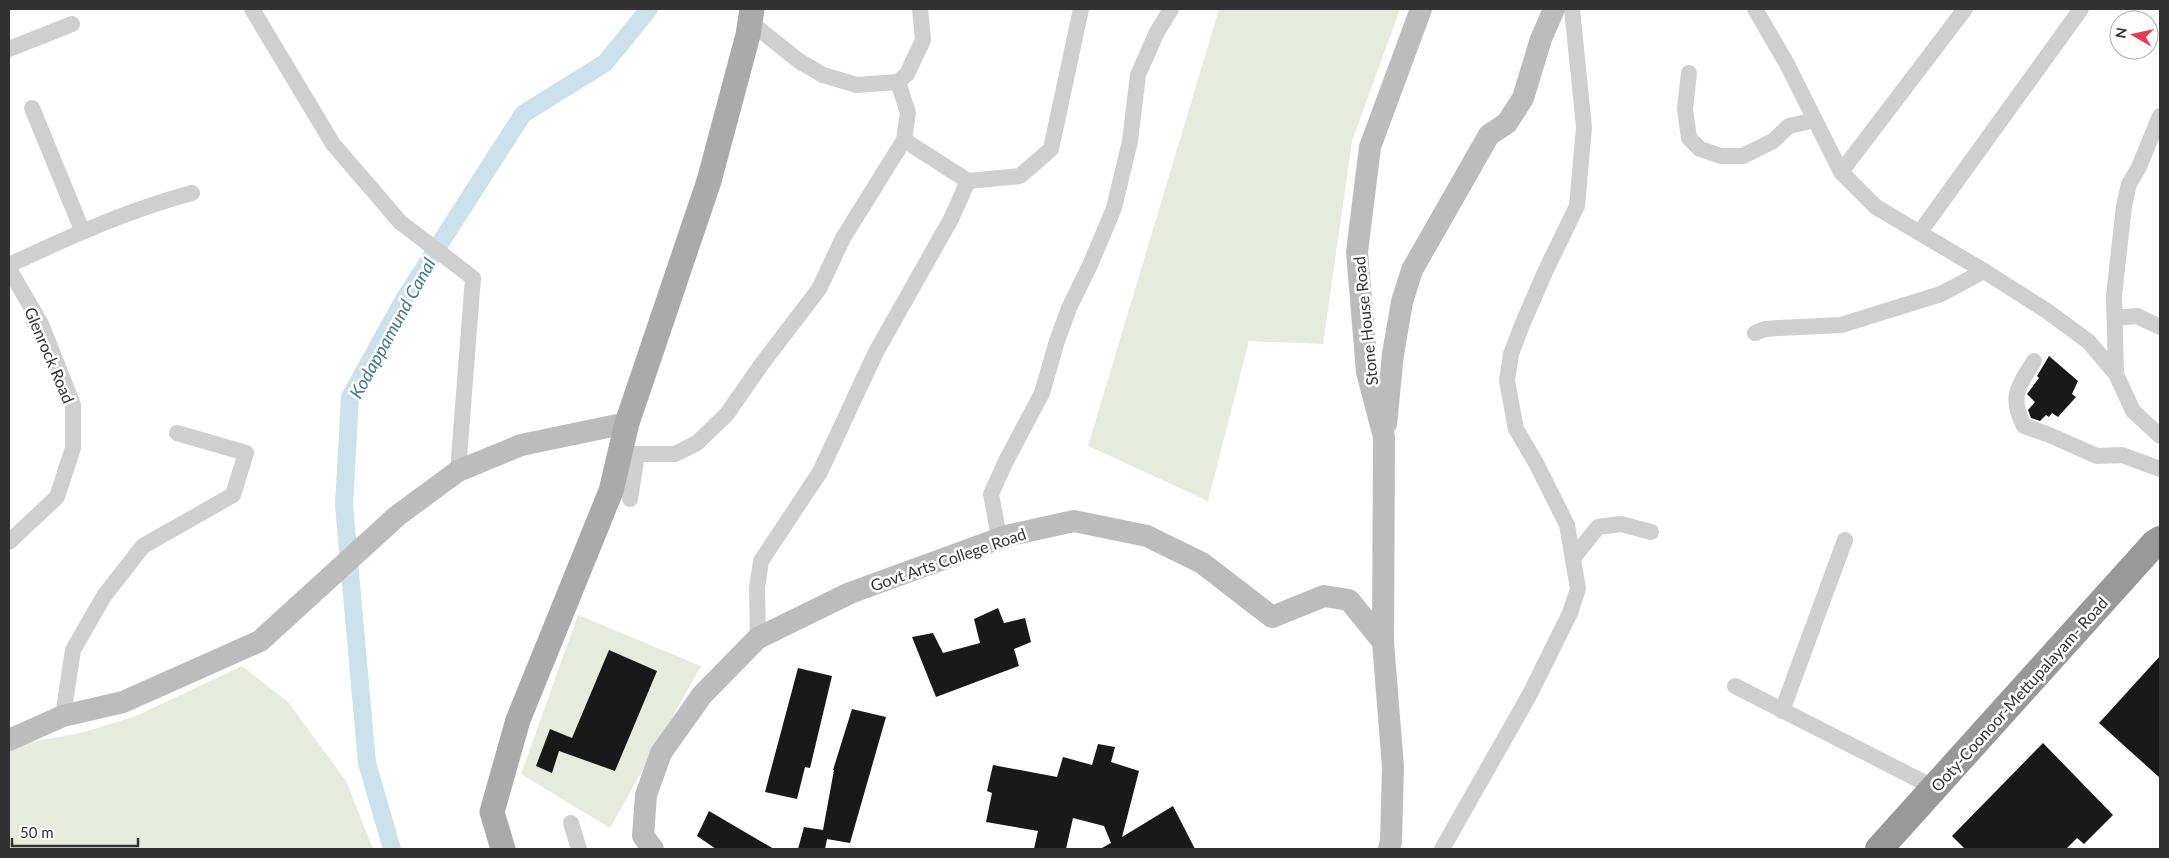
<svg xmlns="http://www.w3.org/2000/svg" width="2169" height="858" viewBox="0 0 2169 858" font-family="Lato,sans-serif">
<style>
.pitch{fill:#e6ebde}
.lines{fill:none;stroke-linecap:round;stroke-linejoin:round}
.canal{stroke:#cce1eb;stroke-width:18}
.building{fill:#191919}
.street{stroke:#cfcfcf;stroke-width:16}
.secondary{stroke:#bcbcbc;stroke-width:22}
.primary{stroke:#aaa;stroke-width:25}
.highway{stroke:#999;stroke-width:28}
.labels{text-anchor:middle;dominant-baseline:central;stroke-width:5;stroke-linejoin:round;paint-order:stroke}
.street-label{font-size:16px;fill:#323232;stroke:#fff}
.water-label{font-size:18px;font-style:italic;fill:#417894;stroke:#fff}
</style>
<rect width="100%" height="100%" fill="#fff"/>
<g class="pitch">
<path d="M1219 9H1400L1352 141 1323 344 1249 341 1208 501 1088 446Z"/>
<path d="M578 615 701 666 610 828 521 774Z"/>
<path d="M242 666 288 702 346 781 373 849H9V746L81 733 136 716Z"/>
</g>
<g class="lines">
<path class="canal" d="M392 849 367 763 344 505 350 397 403 301 523 114 605 63 649 9"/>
</g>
<g class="building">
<path d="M2049 356 2078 381 2072 394 2076 397 2058 417 2052 413 2049 417 2046 415 2040 421 2031 418 2028 410 2035 402 2027 394 2039 378 2037 376Z"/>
<path d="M998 608 1004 623 1025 618 1031 642 1014 649 1019 666 936 697 912 637 933 633 943 653 980 643 974 619Z"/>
<path d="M609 650 657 671 615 771 559 751 552 773 536 766 550 729 572 738Z"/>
<path d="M2160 656V778L2099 723Z"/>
<path d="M798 668 832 676 810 768 805 767 797 799 765 792Z"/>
<path d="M852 709 886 717 850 843 827 839 825 849H798L804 827 823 830 834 770H833Z"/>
<path d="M2043 743 2113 815 2084 844 2077 838 2066 849H1965L1952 836Z"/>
<path d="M1098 744 1115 747 1111 762 1139 771 1122 837 1173 806 1195 849H1100L1111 843 1104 826 1073 818 1066 849H1034L1038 831 986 822 992 793 987 791 993 765 1057 777 1063 757 1092 765Z"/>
<path d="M709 811 774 849H716L697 836Z"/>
</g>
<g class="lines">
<g class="street">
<path d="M252 9 333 144 400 222 473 278 458 471"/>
<path d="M1755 9 1787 64 1841 172 1876 207 1984 271 2047 311 2089 342 2116 374 2133 411 2160 436"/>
<path d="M750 22 799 61 823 75 857 85 898 82 907 74 923 40 920 9"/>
<path d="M9 49 72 24"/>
<path d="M1689 73 1685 109 1689 138 1700 149 1721 156H1743L1773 141 1789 126 1815 120"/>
<path d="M32 108 82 230"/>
<path d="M904 140 968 181"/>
<path d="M1841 172 1965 9"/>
<path d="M1920 232 2081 9"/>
<path d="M9 265C69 237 128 210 192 193"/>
<path d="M9 269 41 324 73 405V448L57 497 9 542"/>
<path d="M2115 318 2137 316 2160 327"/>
<path d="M1755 333 1765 329 1779 328 1841 325 1941 294 1984 271"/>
<path d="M2034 361C2018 387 2009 397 2024 426L2047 434 2097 456 2122 455 2160 469"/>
<path d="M2116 374 2114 296 2124 206 2129 184 2139 167 2160 116"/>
<path d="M620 454H675L697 443 727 414 761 365 819 289 843 238 904 140 908 113 898 82"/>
<path d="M630 499 637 454"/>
<path d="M999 538 991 494 1006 461 1042 393 1057 341 1069 308 1091 263 1114 208 1130 141 1138 75 1157 32 1171 9"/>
<path d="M1574 557 1598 527 1621 524 1651 532"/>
<path d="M758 638 757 588 761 561 820 472 876 352 951 219 968 181 1020 176 1051 149 1081 9"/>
<path d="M1735 686 1935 788"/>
<path d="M1782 711 1845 540"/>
<path d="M63 716 73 650 104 596 143 546 233 495 246 453 177 433"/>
<path d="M571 823 579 849"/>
<path d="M1442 849 1530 694 1570 613 1578 589 1567 525 1536 463 1516 429 1507 381 1511 354 1522 325 1545 272 1577 206 1584 127 1572 9"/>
</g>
<g class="secondary">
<path d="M1386 424 1393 354 1402 302 1412 270 1489 135 1507 123 1523 98 1541 39 1554 9"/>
<path d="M1383 642 1384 437 1367 372 1357 252 1370 147 1421 9"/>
<path d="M9 740 63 716 123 702 260 641 397 516 458 471 521 445 627 423"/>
<path d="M653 849 643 836 646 795 661 753 702 695 758 638 850 593 1006 536 1074 521 1147 536 1202 563 1272 617 1324 596 1349 600 1383 642 1393 767 1391 841 1389 849"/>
</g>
<path class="primary" d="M503 849 492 812 518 720 611 491 627 423 709 181 748 35 752 9"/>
<path class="highway" d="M1879 849 2154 544 2160 540"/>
</g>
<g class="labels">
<g class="street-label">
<text transform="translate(1365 321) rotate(-96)">Stone House Road</text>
<text transform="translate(50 355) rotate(67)">Glenrock Road</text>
<text transform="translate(948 559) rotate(-19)">Govt Arts College Road</text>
<text transform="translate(2019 694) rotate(-48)">Ooty-Coonoor-Mettupalayam- Road</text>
</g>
<g class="water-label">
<text transform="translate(392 328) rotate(-61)">Kodappamund Canal</text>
</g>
</g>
<rect width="2169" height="858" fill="none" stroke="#323232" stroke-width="20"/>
<g transform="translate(2134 35) rotate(279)"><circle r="24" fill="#ffffff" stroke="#adadad"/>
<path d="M0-4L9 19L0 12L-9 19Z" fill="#e13c51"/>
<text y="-8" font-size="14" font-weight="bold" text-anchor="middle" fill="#323232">N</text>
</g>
<path d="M12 838v8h126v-8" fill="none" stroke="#323232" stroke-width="2.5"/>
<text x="20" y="838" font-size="15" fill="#323232" stroke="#ffffff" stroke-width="4" paint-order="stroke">50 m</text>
</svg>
